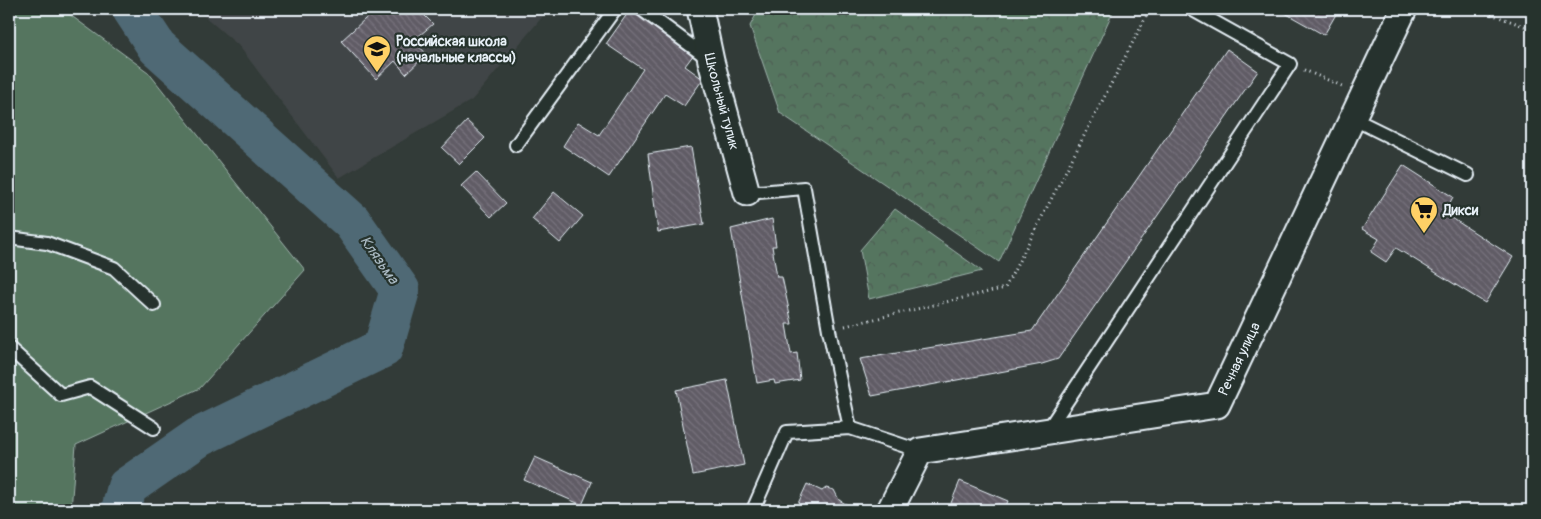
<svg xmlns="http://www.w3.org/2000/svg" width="1541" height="519" viewBox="0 0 1541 519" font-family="Pangolin,sans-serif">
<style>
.built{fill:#404546}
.forest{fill:url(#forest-crowns);stroke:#9eb3ac}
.garden{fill:#55755f;stroke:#9eb3ac}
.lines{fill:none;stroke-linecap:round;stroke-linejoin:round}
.river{stroke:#506975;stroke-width:40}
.building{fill:url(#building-back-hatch);stroke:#e8f1f8}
.lane-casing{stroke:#e8f1f8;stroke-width:16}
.street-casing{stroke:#e8f1f8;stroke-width:29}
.path{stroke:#e8f1f8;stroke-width:3;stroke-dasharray:1 4;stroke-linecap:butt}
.lane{stroke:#26332d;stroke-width:12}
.street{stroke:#26332d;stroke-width:25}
.labels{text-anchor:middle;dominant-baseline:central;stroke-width:4.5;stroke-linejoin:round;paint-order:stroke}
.poi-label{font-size:14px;font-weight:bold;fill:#e8f1f8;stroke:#26332d;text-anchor:start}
.street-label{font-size:14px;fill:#e8f1f8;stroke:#26332d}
.water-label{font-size:15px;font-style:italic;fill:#abbbc4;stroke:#26332d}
</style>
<defs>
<pattern id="forest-crowns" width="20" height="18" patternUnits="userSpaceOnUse" patternTransform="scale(1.25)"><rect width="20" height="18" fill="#55755f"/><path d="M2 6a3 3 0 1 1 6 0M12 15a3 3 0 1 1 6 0" fill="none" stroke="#4d5c53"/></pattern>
<pattern id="building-back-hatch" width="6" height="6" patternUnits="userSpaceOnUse" patternTransform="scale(1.25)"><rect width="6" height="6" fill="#605b65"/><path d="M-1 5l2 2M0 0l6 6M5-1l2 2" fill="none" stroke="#77737c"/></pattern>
</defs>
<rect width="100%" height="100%" fill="#323b38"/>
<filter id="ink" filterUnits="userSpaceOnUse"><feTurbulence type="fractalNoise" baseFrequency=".02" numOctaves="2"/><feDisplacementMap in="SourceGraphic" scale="10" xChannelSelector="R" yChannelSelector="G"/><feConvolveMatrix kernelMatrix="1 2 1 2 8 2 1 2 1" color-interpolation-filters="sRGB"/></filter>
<g filter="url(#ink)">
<path class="built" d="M196 9H549L472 100 339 178 239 46Z"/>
<g class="forest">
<path d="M759 9H1114L999 262 780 113 750 26Z"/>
<path d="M895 209 982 271 869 299 860 250Z"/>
</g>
<path class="garden" d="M9 9H62L148 72 305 270 200 388 76 445 71 510H9Z"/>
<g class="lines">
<path class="river" d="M121 510 127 487 199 437 383 348 400 290 352 222 157 47 132 9"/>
</g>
<g class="building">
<path d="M376 9H418L433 24 413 41 427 54 406 74 395 61 376 79 341 41Z"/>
<path d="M1278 9H1339L1324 35Z"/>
<path d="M630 10 694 54 685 66 703 79 684 106 665 94 609 177 563 146 578 122 599 135 643 69 606 44Z"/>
<path d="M1227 49 1258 71 1058 359 1042 364 872 396 860 359 1032 331Z"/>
<path d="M467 121 485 138 459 164 442 148Z"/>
<path d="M691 147 704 224 658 232 648 154Z"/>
<path d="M1403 165 1453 197 1444 213 1513 257 1485 303 1396 248 1386 262 1371 252 1379 239 1362 229Z"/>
<path d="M476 172 506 203 491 217 461 186Z"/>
<path d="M554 192 583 216 560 243 532 219Z"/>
<path d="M772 219 776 246H772L777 277H782L792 324H786L791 354 797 353 800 380 775 384 774 380 757 383 731 229Z"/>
<path d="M727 380 744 465 693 475 676 390Z"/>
<path d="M535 457 592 482 582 505 524 480Z"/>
<path d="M960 481 1008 501 1004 510H955L949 508Z"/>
<path d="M807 484 822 491 826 488 834 490 839 500 851 507 849 510H795Z"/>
</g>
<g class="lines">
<g class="lane-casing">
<g id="lane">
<path d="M641 9 709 59"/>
<path d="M1352 118 1468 175"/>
<path d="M516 145 615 9"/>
<path d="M747 193 804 188 829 330 850 428"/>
<path d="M9 238 47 243 114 268 154 305"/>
<path d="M9 348 61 395 90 387 154 428"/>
<path d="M1047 431 1290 64 1191 9"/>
<path d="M753 510 787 432 850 428 920 451"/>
</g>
</g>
<g class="street-casing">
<g id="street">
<path id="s1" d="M700 9 711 61 747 193"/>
<path id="s2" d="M890 510 920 451 1217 405 1404 9"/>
</g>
</g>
<g class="path">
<path d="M1477 9 1532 29"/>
<path d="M1304 70 1342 86"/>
<path d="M845 326 1005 288 1149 11 1148 9"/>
</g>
<use href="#lane" class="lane"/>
<use href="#street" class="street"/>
</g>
</g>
<defs>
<g id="school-pin" transform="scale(1.4375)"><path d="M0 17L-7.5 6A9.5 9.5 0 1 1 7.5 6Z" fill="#ffd166" stroke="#26332d"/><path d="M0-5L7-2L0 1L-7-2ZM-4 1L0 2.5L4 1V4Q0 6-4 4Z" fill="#111"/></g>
<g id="supermarket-pin" transform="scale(1.4375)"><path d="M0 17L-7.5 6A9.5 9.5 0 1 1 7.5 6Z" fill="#ffd166" stroke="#26332d"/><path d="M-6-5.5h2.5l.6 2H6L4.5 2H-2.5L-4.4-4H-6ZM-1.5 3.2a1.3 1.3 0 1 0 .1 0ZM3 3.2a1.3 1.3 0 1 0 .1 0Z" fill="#111"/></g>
</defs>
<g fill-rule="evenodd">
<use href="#school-pin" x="377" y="49"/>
<use href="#supermarket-pin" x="1424" y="210"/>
</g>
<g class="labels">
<g class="poi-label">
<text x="396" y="41">Российская школа<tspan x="396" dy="16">(начальные классы)</tspan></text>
<text x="1443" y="210">Дикси</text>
</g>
<g class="street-label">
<text stroke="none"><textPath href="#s1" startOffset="95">Школьный тупик</textPath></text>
<text stroke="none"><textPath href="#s2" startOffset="418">Речная улица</textPath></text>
</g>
<g class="water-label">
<text transform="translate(379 260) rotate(55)">Клязьма</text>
</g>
</g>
<rect width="1541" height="519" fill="none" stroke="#26332d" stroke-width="30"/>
<rect x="15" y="15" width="1511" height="489" fill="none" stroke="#e8f1f8" stroke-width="2" filter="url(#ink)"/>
</svg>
